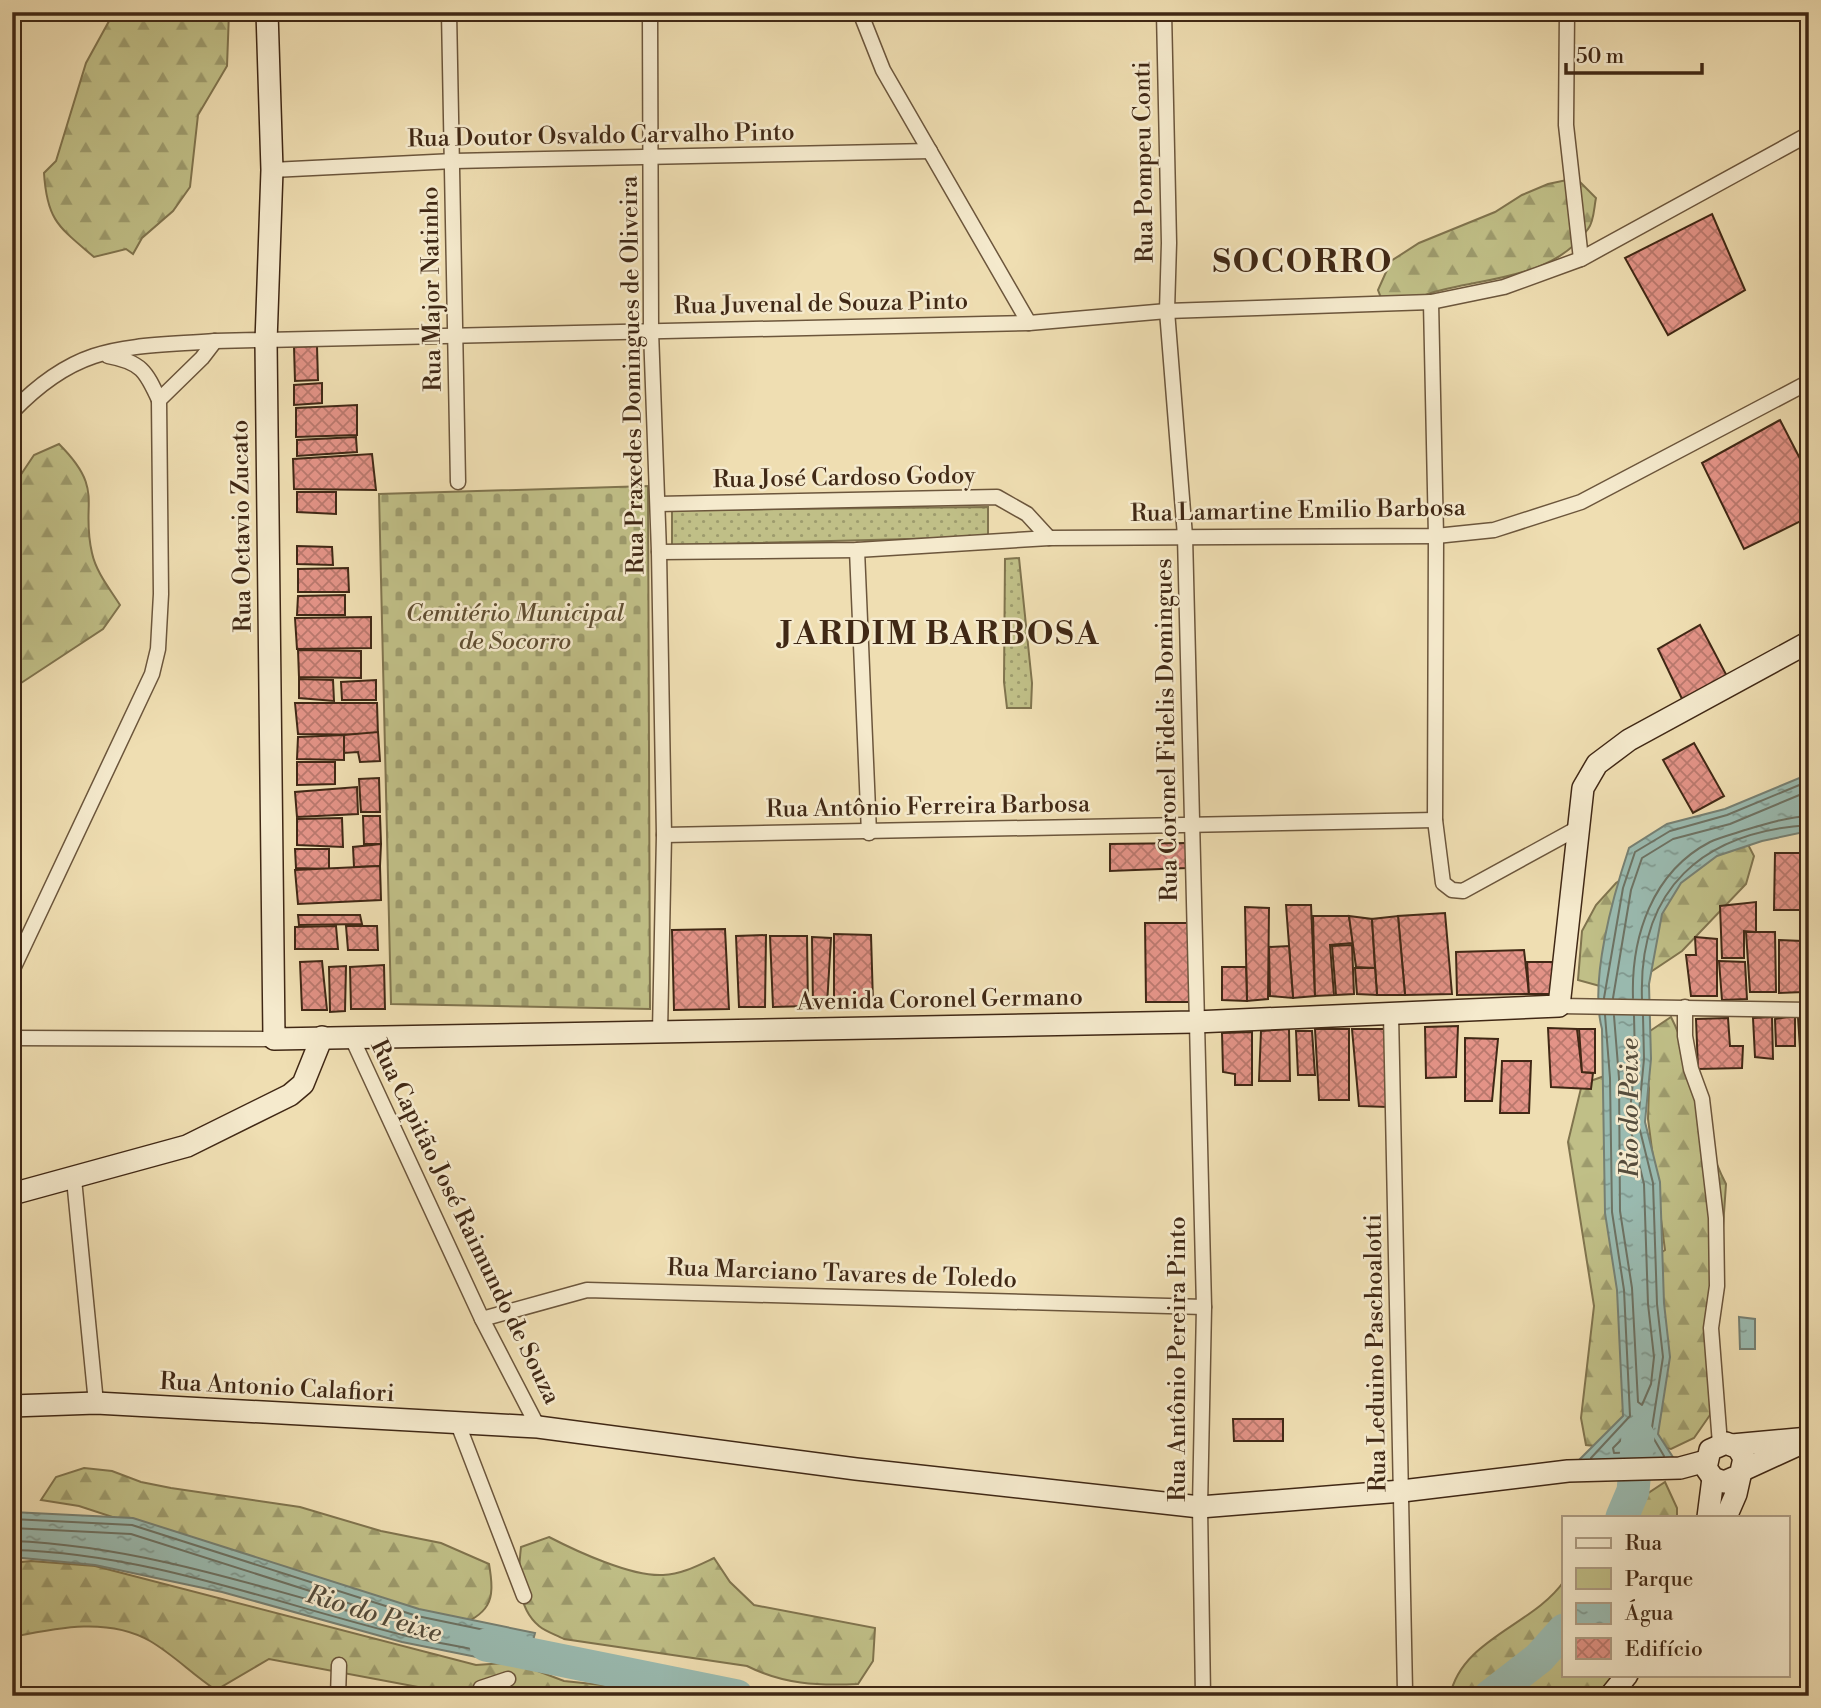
<svg xmlns="http://www.w3.org/2000/svg" width="1821" height="1708" viewBox="0 0 1821 1708" font-family="'Libre Bodoni',serif">
<style>
.green{fill:url(#green-dots);stroke:#80744e;stroke-width:2}
.forest{fill:url(#forest-firs);stroke:#80744e;stroke-width:2}
.cemetery{fill:url(#cemetery-stones);stroke:#80744e;stroke-width:2}
.water{fill:url(#water-ripples);stroke:#768073;stroke-width:2}
.lines{fill:none;stroke-linecap:round;stroke-linejoin:round}
.shore{stroke:#6d7263;stroke-width:2}
.river{stroke:#9abbb1;stroke-width:33}
.building{fill:url(#building-cross-hatch);stroke:#402815;stroke-width:2}
.street-casing{stroke:#6c563c;stroke-width:17}
.secondary-casing{stroke:#402815;stroke-width:24}
.street{stroke:#f5eacd;stroke-width:14}
.secondary{stroke:#f5eacd;stroke-width:21}
.labels{text-anchor:middle;dominant-baseline:central;stroke-width:5;stroke-linejoin:round;paint-order:stroke}
.street-label{font-size:24px;fill:#402815;stroke:#f5eacd}
.park-label{font-size:24px;font-style:italic;fill:#604e32;stroke:#f5eacd}
.water-label{font-size:26px;font-style:italic;fill:#564d3c;stroke:#f5eacd}
.district-label{font-size:32px;font-weight:bold;letter-spacing:2px;fill:#402815;stroke:#f5eacd}
</style>
<defs>
<pattern id="green-dots" width="8" height="8" patternUnits="userSpaceOnUse" patternTransform="scale(1.75)"><rect width="8" height="8" fill="#c0bf87"/><path d="M2 2h.1M6 6h.1" fill="none" stroke="#9d9b6d" stroke-width="1.8" stroke-linecap="round"/></pattern>
<pattern id="forest-firs" width="22" height="20" patternUnits="userSpaceOnUse" patternTransform="scale(1.75)"><rect width="22" height="20" fill="#c0bf87"/><path d="M5 1l3.5 6h-7zM16 11l3.5 6h-7z" fill="#9d9b6d"/></pattern>
<pattern id="cemetery-stones" width="16" height="16" patternUnits="userSpaceOnUse" patternTransform="scale(1.75)"><rect width="16" height="16" fill="#c0bf87"/><path d="M2 7V4a2 2 0 0 1 4 0v3zM10 15v-3a2 2 0 0 1 4 0v3z" fill="#9d9b6d"/></pattern>
<pattern id="water-ripples" width="26" height="14" patternUnits="userSpaceOnUse" patternTransform="scale(1.75)"><rect width="26" height="14" fill="#9abbb1"/><path d="M2 4q2-2 4 0t4 0M15 11q2-2 4 0t4 0" fill="none" stroke="#7f988f"/></pattern>
<pattern id="building-cross-hatch" width="8" height="8" patternUnits="userSpaceOnUse" patternTransform="scale(1.75)"><rect width="8" height="8" fill="#e39387"/><path d="M0 0l8 8M0 8l8-8" fill="none" stroke="#b9786d"/></pattern>
</defs>
<rect width="100%" height="100%" fill="#efdeb2"/>
<filter id="stains"><feTurbulence type="fractalNoise" baseFrequency=".00286" numOctaves="4"/><feColorMatrix values="0 0 0 0 .2 0 0 0 0 .09 0 0 0 0 .02 0 0 0 .5 -.17"/></filter>
<radialGradient id="worn" r=".72"><stop offset=".6" stop-color="#630" stop-opacity="0"/><stop offset="1" stop-color="#630" stop-opacity=".3"/></radialGradient>
<g class="green">
<path d="M988 507V537L672 545V510Z"/>
<path d="M1019 558 1032 683 1031 708H1007L1004 682 1005 559Z"/>
</g>
<g class="forest">
<path d="M114 12H229L227 66 198 115 190 187 173 211 142 238 133 254 126 249 94 257C59 227 47 221 44 173L56 161 86 63Z"/>
<path d="M1576 178 1596 198C1594 207 1594 222 1588 229 1553 280 1484 277 1431 293 1416 298 1401 304 1385 308L1378 290 1391 261 1419 243 1495 212 1522 195 1548 184Z"/>
<path d="M59 444C106 491 80 502 92 553 96 572 110 589 120 605L103 629 12 689V488L34 455Z"/>
<path d="M1741 831 1754 856 1746 884 1682 951 1634 983 1607 988 1578 980 1582 931 1596 905 1616 883 1688 835Z"/>
<path d="M1671 1017C1698 1070 1698 1131 1726 1184L1710 1415 1694 1438 1671 1449 1655 1445 1662 1252 1665 1250 1648 1119 1649 1088 1644 1061 1647 1033Z"/>
<path d="M1610 1074 1629 1438 1614 1448 1586 1445 1581 1418 1594 1306 1568 1142 1582 1084Z"/>
<path d="M84 1468 112 1471 141 1482 171 1488 300 1507 381 1531 441 1543 489 1564C496 1604 489 1612 454 1629L79 1506 41 1500 56 1477Z"/>
<path d="M1665 1482 1677 1508V1517H1612Z"/>
<path d="M549 1537C576 1551 632 1577 663 1575 682 1574 697 1566 714 1558L730 1582 754 1605 875 1628 873 1661 858 1684C817 1686 783 1684 747 1666L564 1639C557 1635 546 1632 539 1626 516 1607 518 1573 521 1547Z"/>
<path d="M31 1561 95 1566 476 1665 505 1663 535 1670 564 1681 708 1696H466L269 1659 216 1690C193 1675 174 1655 150 1641 108 1617 57 1628 12 1637V1563Z"/>
<path d="M1564 1581V1675H1617L1596 1696H1450C1461 1639 1534 1625 1564 1581Z"/>
</g>
<path class="cemetery" d="M648 486 650 1009 391 1004 379 494Z"/>
<g class="water">
<path d="M1809 774V831L1762 841 1717 856 1681 883 1662 914 1649 984 1651 1059 1645 1122 1660 1182 1664 1303 1670 1357 1658 1434 1680 1468 1568 1471 1623 1416 1617 1290 1605 1213 1602 1029C1589 981 1613 896 1629 848L1667 824 1725 809Z"/>
<path d="M1739 1317 1755 1319V1349H1740Z"/>
<path d="M12 1512 133 1518 419 1609 535 1633 526 1667 402 1642 222 1592 95 1565 12 1557Z"/>
</g>
<g class="lines">
<g class="shore">
<path d="M1604 998 1623 888 1635 852 1670 831 1727 815 1809 781"/>
<path d="M1613 998 1631 890 1642 858 1673 839 1730 824 1809 791"/>
<path d="M1633 998C1631 937 1652 872 1710 842 1721 837 1734 834 1745 830 1765 824 1788 817 1809 816"/>
<path d="M1642 999C1638 889 1702 832 1809 825"/>
<path d="M1614 1016 1619 1078 1620 1211 1632 1288 1638 1402 1642 1405 1651 1384 1654 1357 1648 1304 1644 1184 1629 1123 1635 1059 1634 1016"/>
<path d="M1643 1016 1644 1059 1638 1122 1653 1183 1657 1304 1663 1357 1651 1434 1664 1456"/>
<path d="M1637 1424 1642 1426 1648 1452 1614 1453 1613 1448Z"/>
<path d="M1591 1458 1630 1416 1624 1290 1612 1212 1610 1078 1605 1015"/>
<path d="M12 1519 132 1525 417 1616 523 1638 525 1642 522 1656 518 1658C480 1650 441 1644 403 1635 274 1603 146 1553 12 1550"/>
<path d="M12 1528 131 1534 354 1605 356 1609 352 1612C242 1581 127 1545 12 1541"/>
</g>
<g class="river">
<path d="M1622 1517 1633 1491 1638 1436"/>
<path d="M486 1645 737 1696"/>
<path d="M1490 1696 1539 1658 1564 1630"/>
</g>
</g>
<g class="building">
<path d="M1712 214 1745 290 1668 335 1625 258Z"/>
<path d="M317 346 318 380 295 381 294 347Z"/>
<path d="M322 383V403L294 405V385Z"/>
<path d="M357 405V435L296 437V408Z"/>
<path d="M1780 420 1809 476V517L1744 549 1702 463Z"/>
<path d="M356 437 357 452 297 456V440Z"/>
<path d="M372 454 376 490 294 489 293 459Z"/>
<path d="M297 492H336V514L297 512Z"/>
<path d="M297 546 332 547 333 565 297 564Z"/>
<path d="M348 568 349 592H298V569Z"/>
<path d="M345 595V615H297L298 596Z"/>
<path d="M371 617V648L297 649 295 618Z"/>
<path d="M1700 625 1729 680 1685 705 1658 649Z"/>
<path d="M298 650 361 651V678L299 677Z"/>
<path d="M299 679 333 680 334 701 299 698Z"/>
<path d="M376 680V700H342L341 682Z"/>
<path d="M295 703H377L378 735 298 734Z"/>
<path d="M378 732 380 761 360 762 358 752 344 753V735Z"/>
<path d="M344 735V760L297 759 298 737Z"/>
<path d="M1694 743 1724 796 1693 813 1663 760Z"/>
<path d="M297 762H335V784L297 785Z"/>
<path d="M379 778 380 812H361L359 779Z"/>
<path d="M357 787 358 814 297 817 295 792Z"/>
<path d="M363 816H380L381 844H364Z"/>
<path d="M342 818 343 847 297 845V819Z"/>
<path d="M1187 843V868L1110 871V844Z"/>
<path d="M381 844 380 866 354 867 353 847Z"/>
<path d="M295 849H329V869L296 868Z"/>
<path d="M1775 853H1805L1809 910H1774Z"/>
<path d="M380 866 381 900 298 904 295 870Z"/>
<path d="M1756 902V932L1744 931V958H1722L1720 906Z"/>
<path d="M1286 905H1311L1315 996 1293 998Z"/>
<path d="M1245 907 1269 908 1268 999 1247 1001Z"/>
<path d="M1445 913 1452 994 1405 995 1398 916Z"/>
<path d="M298 915H360L362 924 299 925Z"/>
<path d="M1313 916H1349L1353 943 1330 945 1334 995 1315 996Z"/>
<path d="M1349 916 1372 919 1375 968 1356 967Z"/>
<path d="M1398 916 1405 995H1377L1372 919Z"/>
<path d="M1145 923H1189L1190 1002H1146Z"/>
<path d="M336 926 338 949H295V927Z"/>
<path d="M346 926H377L378 950H348Z"/>
<path d="M725 929 729 1009 674 1010 672 930Z"/>
<path d="M1746 932H1775L1776 992H1750Z"/>
<path d="M834 934 871 935 873 1002 834 1003Z"/>
<path d="M766 935 765 1007H739L736 936Z"/>
<path d="M770 936H807L808 1006 773 1007Z"/>
<path d="M812 937 831 938 827 1005 813 1006Z"/>
<path d="M1695 937 1717 939V996H1691L1686 955H1696Z"/>
<path d="M1779 940 1802 941 1803 992 1779 993Z"/>
<path d="M1352 945 1354 994 1336 995 1332 946Z"/>
<path d="M1289 946 1293 998 1270 996 1269 947Z"/>
<path d="M1524 950 1529 994 1457 995 1456 952Z"/>
<path d="M322 961 327 1010H302L300 962Z"/>
<path d="M1719 961 1745 962 1747 999 1722 1000Z"/>
<path d="M1527 962H1565L1558 994H1529Z"/>
<path d="M384 965 385 1009H351L350 967Z"/>
<path d="M346 966 345 1011 330 1012 329 967Z"/>
<path d="M1222 967H1246L1247 1001 1222 1000Z"/>
<path d="M1355 968H1375L1377 995 1357 994Z"/>
<path d="M1795 1016V1046H1776L1775 1019Z"/>
<path d="M1772 1017 1773 1059 1755 1057 1753 1018Z"/>
<path d="M1798 1017H1809V1048H1800Z"/>
<path d="M1728 1018 1730 1046H1743L1742 1068 1698 1069 1696 1019Z"/>
<path d="M1458 1026 1456 1077 1426 1078 1425 1027Z"/>
<path d="M1548 1028 1577 1029 1582 1072 1593 1073 1591 1089 1551 1087Z"/>
<path d="M1289 1029 1290 1081H1259L1261 1031Z"/>
<path d="M1315 1029H1349V1100H1319Z"/>
<path d="M1352 1029H1386L1388 1107 1359 1106Z"/>
<path d="M1579 1029H1595V1073L1582 1072Z"/>
<path d="M1296 1031H1312L1315 1075H1298Z"/>
<path d="M1252 1032V1085H1235V1074L1223 1072 1222 1033Z"/>
<path d="M1465 1038 1498 1039 1492 1101H1465Z"/>
<path d="M1502 1061H1531L1529 1113H1500Z"/>
<path d="M1233 1419H1283V1441H1234Z"/>
</g>
<g class="lines">
<g class="street-casing">
<g id="street">
<path d="M449 12 458 482"/>
<path d="M650 12 651 331 659 552 664 835 660 1032"/>
<path d="M860 12 883 70 1029 323"/>
<path d="M1164 12 1169 243 1167 311 1185 536 1204 1307 1200 1507 1203 1696"/>
<path d="M1567 12 1566 125 1581 259"/>
<path d="M272 170 454 161 930 151"/>
<path d="M1431 302 1436 536 1435 820 1443 883 1452 890 1463 891 1578 828"/>
<path d="M108 356C141 362 146 371 159 400"/>
<path d="M12 412C79 342 124 348 215 341L1029 323 1167 311 1431 302 1504 287 1581 259 1809 134"/>
<path d="M658 504 997 497 1027 514 1049 538"/>
<path d="M857 550 869 833"/>
<path d="M659 552 857 550 1049 538 1436 536 1494 530 1581 502 1809 382"/>
<path d="M664 835 1435 820"/>
<path d="M12 971 152 674 158 649 161 594 159 400 202 358 215 341"/>
<path d="M1559 1006 1809 1010"/>
<path d="M1685 1007V1036L1691 1069 1702 1099 1716 1218 1717 1286 1711 1328 1720 1444"/>
<path d="M1391 1014 1405 1691"/>
<path d="M351 1036 482 1319 538 1427"/>
<path d="M12 1038 274 1039"/>
<path d="M74 1179 96 1403"/>
<path d="M482 1319 587 1290 1204 1307"/>
<path d="M458 1424 524 1596"/>
<path d="M338 1696 339 1665"/>
<path d="M481 1696V1688L508 1679"/>
</g>
</g>
<g class="secondary-casing">
<g id="secondary">
<path d="M267 12 272 170 266 342 274 1039 1195 1022 1559 1006 1583 788 1597 764 1629 740 1809 642"/>
<path d="M12 1194 187 1146 290 1095 303 1084 322 1037"/>
<path d="M12 1406 96 1403 538 1427 856 1469 1200 1507 1402 1491 1568 1471 1680 1468 1706 1461"/>
<path d="M1732 1445 1809 1438"/>
<path d="M1743 1470 1802 1443"/>
<path d="M1708 1517 1713 1478"/>
<path d="M1726 1517 1736 1494 1744 1458 1738 1448 1726 1443 1710 1450 1706 1468 1713 1478 1724 1482 1740 1475"/>
<path d="M1610 1696 1627 1675"/>
</g>
</g>
<use href="#street" class="street"/>
<use href="#secondary" class="secondary"/>
</g>
<g class="labels">
<g class="street-label">
<text transform="translate(601 136) rotate(-1)">Rua Doutor Osvaldo Carvalho Pinto</text>
<text transform="translate(1144 162) rotate(-91)">Rua Pompeu Conti</text>
<text transform="translate(432 289) rotate(-91)">Rua Major Natinho</text>
<text transform="translate(821 304) rotate(-1)">Rua Juvenal de Souza Pinto</text>
<text transform="translate(633 375) rotate(-91)">Rua Praxedes Domingues de Oliveira</text>
<text transform="translate(844 478) rotate(-1)">Rua José Cardoso Godoy</text>
<text transform="translate(1298 511) rotate(-1)">Rua Lamartine Emilio Barbosa</text>
<text transform="translate(242 526) rotate(-91)">Rua Octavio Zucato</text>
<text transform="translate(1167 730) rotate(-91)">Rua Coronel Fidelis Domingues</text>
<text transform="translate(928 807) rotate(-1)">Rua Antônio Ferreira Barbosa</text>
<text transform="translate(940 1000) rotate(-1)">Avenida Coronel Germano</text>
<text transform="translate(465 1222) rotate(64)">Rua Capitão José Raimundo de Souza</text>
<text transform="translate(842 1274) rotate(2)">Rua Marciano Tavares de Toledo</text>
<text transform="translate(1376 1353) rotate(-91)">Rua Leduino Paschoalotti</text>
<text transform="translate(1178 1359) rotate(-90)">Rua Antônio Pereira Pinto</text>
<text transform="translate(277 1388) rotate(3)">Rua Antonio Calafiori</text>
</g>
<g class="park-label">
<text x="515" y="614">Cemitério Municipal<tspan x="515" dy="28">de Socorro</tspan></text>
</g>
<g class="water-label">
<text transform="translate(1630 1108) rotate(-90)">Rio do Peixe</text>
<text transform="translate(374 1614) rotate(17)">Rio do Peixe</text>
</g>
<g class="district-label">
<text x="1303" y="262">SOCORRO</text>
<text x="940" y="634">JARDIM BARBOSA</text>
</g>
</g>
<rect width="1821" height="1708" fill="none" stroke="#efdeb2" stroke-width="42"/>
<rect x="14" y="14" width="1793" height="1680" fill="none" stroke="#402815" stroke-width="3.5"/>
<rect x="21" y="21" width="1779" height="1666" fill="none" stroke="#402815" stroke-width="2"/>
<rect x="1562" y="1516" width="228" height="161" fill="#f5eacd" stroke="#ad9c83" stroke-width="2"/>
<rect x="1576" y="1538" width="35" height="10" fill="#f5eacd" stroke="#ad9c83" stroke-width="2"/>
<text x="1625" y="1550" font-size="21" fill="#402815">Rua</text>
<rect x="1576" y="1568" width="35" height="21" fill="#c0bf87" stroke="#ad9c83" stroke-width="2"/>
<text x="1625" y="1586" font-size="21" fill="#402815">Parque</text>
<rect x="1576" y="1603" width="35" height="21" fill="url(#water-ripples)" stroke="#ad9c83" stroke-width="2"/>
<text x="1625" y="1620" font-size="21" fill="#402815">Água</text>
<rect x="1576" y="1638" width="35" height="21" fill="url(#building-cross-hatch)" stroke="#ad9c83" stroke-width="2"/>
<text x="1625" y="1656" font-size="21" fill="#402815">Edifício</text>
<path d="M1566 63v10h136v-10" fill="none" stroke="#402815" stroke-width="3.5"/>
<text x="1576" y="63" font-size="21" fill="#402815" stroke="#f5eacd" stroke-width="5" paint-order="stroke">50 m</text>
<rect width="100%" height="100%" filter="url(#stains)"/>
<rect width="100%" height="100%" fill="url(#worn)"/>
</svg>
